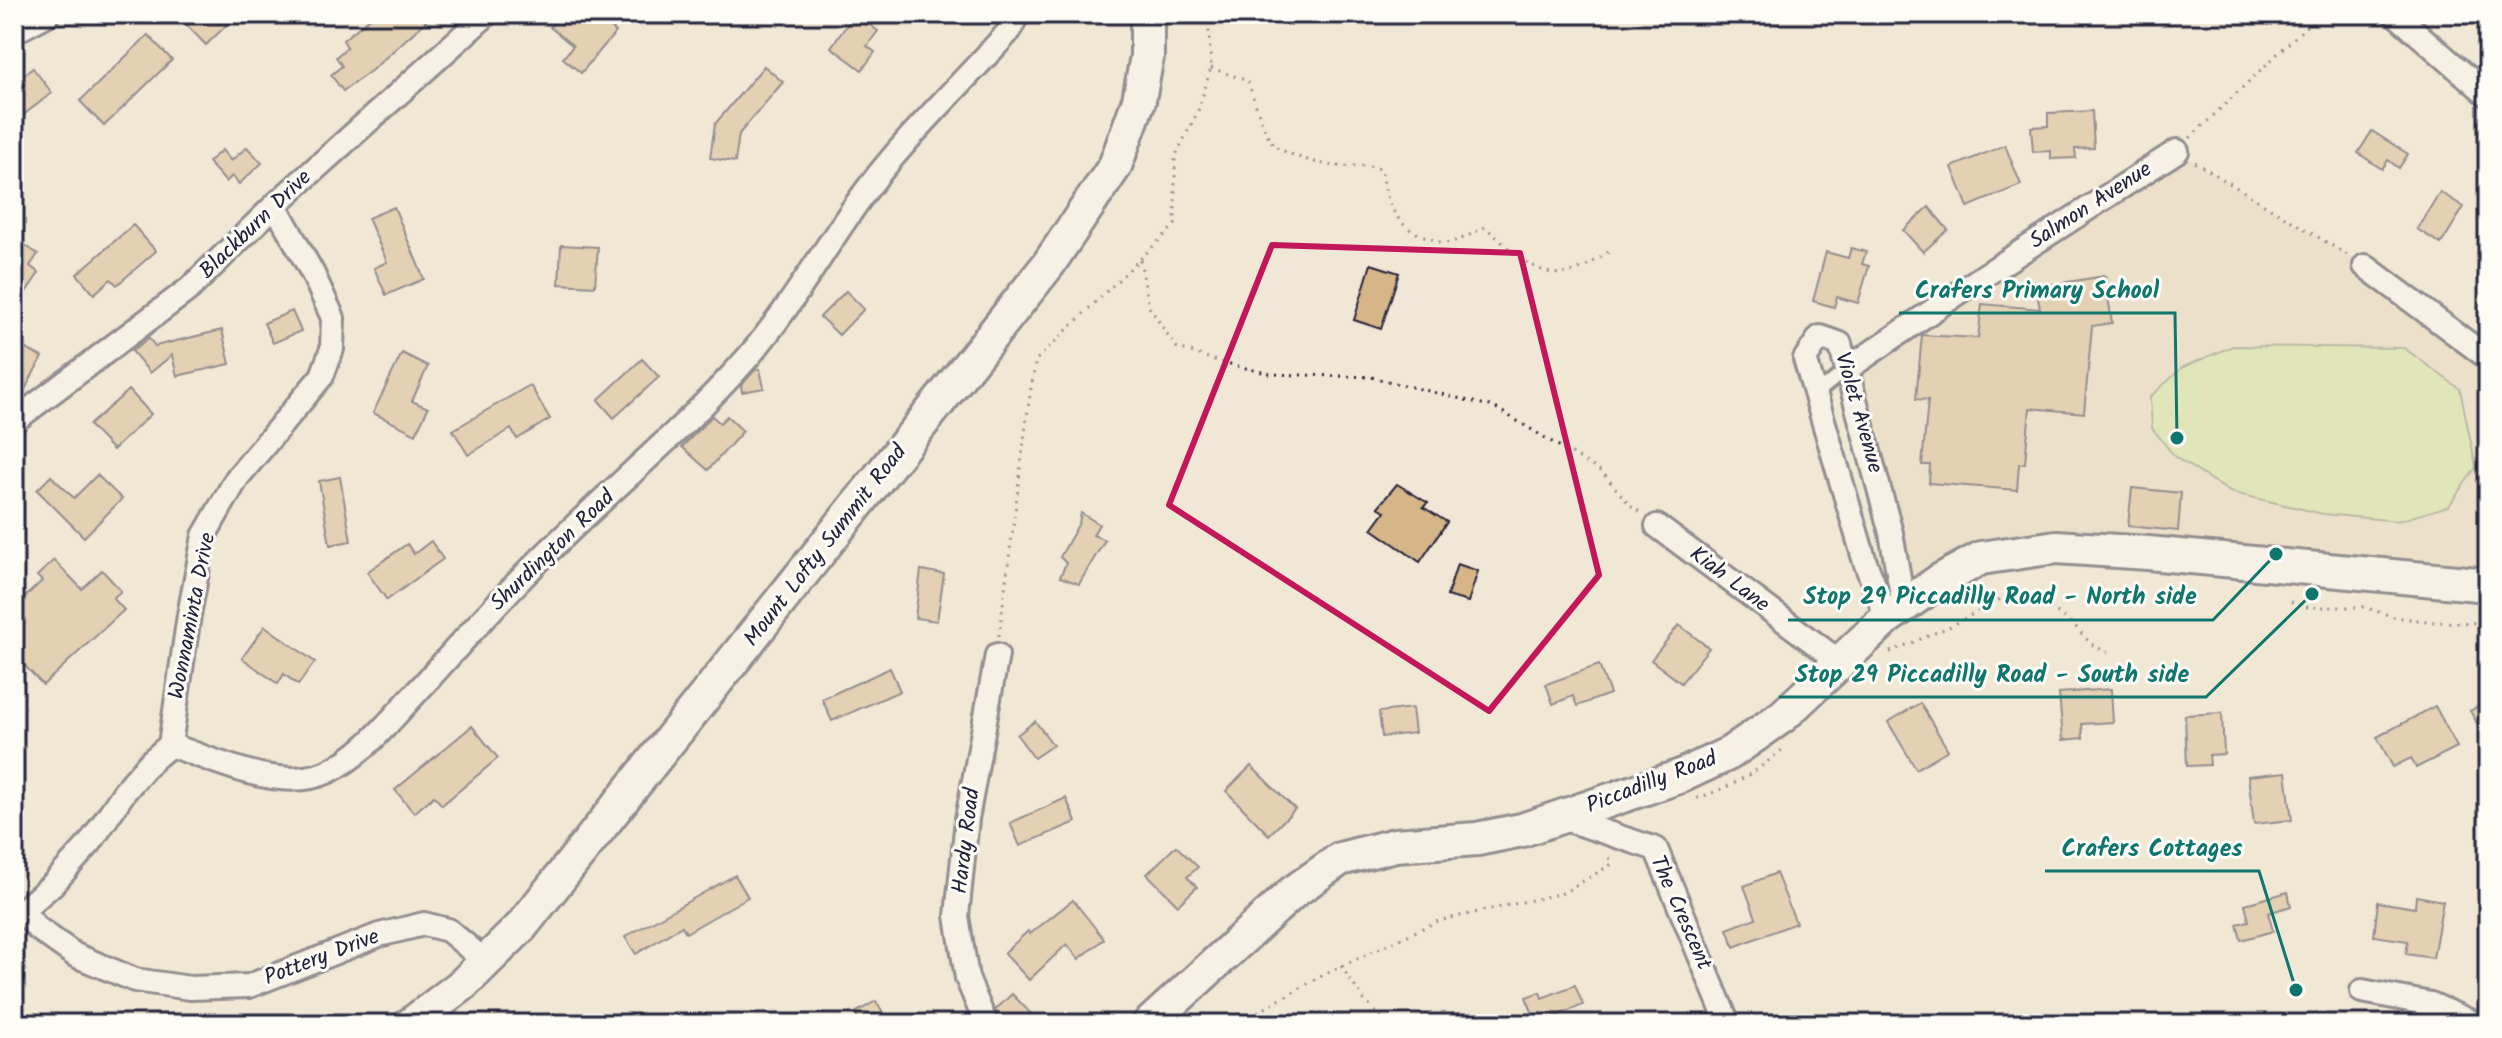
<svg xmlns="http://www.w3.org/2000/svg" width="2502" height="1038" viewBox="0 0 2502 1038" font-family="Kalam,sans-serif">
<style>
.built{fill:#e9d8bf}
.green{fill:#cfe499;stroke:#78836a;stroke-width:2}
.building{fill:#d6b589;stroke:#22223b;stroke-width:2}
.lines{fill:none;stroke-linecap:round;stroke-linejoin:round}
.lane-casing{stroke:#22223b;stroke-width:17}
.street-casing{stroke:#22223b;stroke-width:28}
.secondary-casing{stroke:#22223b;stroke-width:38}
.path{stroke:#22223b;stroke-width:3;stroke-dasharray:2 6;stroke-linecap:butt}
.lane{stroke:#fdfcf7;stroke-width:11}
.street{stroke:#fdfcf7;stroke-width:22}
.secondary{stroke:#fdfcf7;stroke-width:32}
.marked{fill:none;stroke:#c2185b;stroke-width:6;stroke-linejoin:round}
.labels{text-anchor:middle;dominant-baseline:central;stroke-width:6;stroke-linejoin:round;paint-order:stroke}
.street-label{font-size:22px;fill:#22223b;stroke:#fdfcf7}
.leader{fill:none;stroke:#0f766e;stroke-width:3}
.callout-dot{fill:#0f766e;stroke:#fdfcf7;stroke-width:3}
.callout-label{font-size:24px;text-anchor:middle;font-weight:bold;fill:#0f766e;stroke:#fdfcf7;stroke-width:6;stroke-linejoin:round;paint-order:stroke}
</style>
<rect width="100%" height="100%" fill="#f1e7d6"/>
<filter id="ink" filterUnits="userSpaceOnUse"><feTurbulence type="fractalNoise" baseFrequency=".0125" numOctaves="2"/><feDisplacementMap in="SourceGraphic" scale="16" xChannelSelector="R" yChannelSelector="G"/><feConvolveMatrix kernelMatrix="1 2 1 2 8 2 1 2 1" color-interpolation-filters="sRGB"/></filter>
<g filter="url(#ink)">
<path class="built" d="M2177 151 2365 266 2488 358V506L2476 584 2031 549 1904 606 1847 369Z"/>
<path class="green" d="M2233 346 2404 348 2460 389 2476 467 2449 506 2398 521 2323 514 2230 492 2175 457 2152 428 2150 397 2183 367Z"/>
<g class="building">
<path d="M176 14H238L206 45Z"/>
<path d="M375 14H434L372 70 343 91 331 75 342 66 336 57 347 47 343 40Z"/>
<path d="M561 14H594L616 32 581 73 563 58 573 46 550 27Z"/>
<path d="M855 14 878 31 867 46 875 52 862 70 831 47Z"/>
<path d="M148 35 172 60 104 126 80 101Z"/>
<path d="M764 66 783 82 739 134 735 162 710 158 715 124Z"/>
<path d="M33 68 52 93 14 122V82Z"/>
<path d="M2092 111 2094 148 2075 149 2076 158 2051 159V151L2033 152 2031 127 2048 126V113Z"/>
<path d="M2372 131 2408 154 2399 168 2388 160 2382 169 2358 153Z"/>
<path d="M2005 145 2021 185 1968 207 1952 167Z"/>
<path d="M247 147 262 163 239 184 232 176 226 182 208 162 222 150 231 161Z"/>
<path d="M2440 192 2464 207 2441 244 2417 229Z"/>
<path d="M394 207 424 279 386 295 374 268 387 262 368 218Z"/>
<path d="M1929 207 1948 230 1923 252 1903 230Z"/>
<path d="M133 225 156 251 117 285 111 279 94 294 77 274Z"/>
<path d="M14 238 38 254 30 266 39 273 14 310Z"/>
<path d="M561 245 598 247 595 286 559 284Z"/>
<path d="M1851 248 1866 252 1862 264 1869 266 1858 303 1837 297 1834 307 1813 301 1826 252 1848 258Z"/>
<path d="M1371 264 1399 273 1381 329 1354 320Z"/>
<path d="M2105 276 2112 323 2092 326 2084 413 2030 408 2025 463 2019 464 2017 490 1929 483 1930 465H1922L1928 400 1916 399 1922 335 1978 338 1982 304 2040 309 2036 287Z"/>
<path d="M846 291 864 309 839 335 820 317Z"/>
<path d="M292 311 301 331 273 343 264 323Z"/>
<path d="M222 330 230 364 177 376 172 355 150 373 132 351 149 338 155 346Z"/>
<path d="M14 343 42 357 20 399 14 403Z"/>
<path d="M402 353 428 366 412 401 428 408 416 434 373 413Z"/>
<path d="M642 359 659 377 614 418 598 400Z"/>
<path d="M760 369 764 388 742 392 741 386 755 370Z"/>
<path d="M530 385 550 419 517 439 511 429 468 455 453 430Z"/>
<path d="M129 390 151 414 113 450 89 425Z"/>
<path d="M712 416 720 423 727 416 743 431 708 470 682 447Z"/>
<path d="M97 475 122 499 84 537 37 490 51 476 74 498Z"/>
<path d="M340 477 351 541 330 545 319 481Z"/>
<path d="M1397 484 1428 503 1423 507 1447 522 1420 562 1372 529 1385 511 1378 507Z"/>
<path d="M2132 488 2181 493 2178 531 2128 526Z"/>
<path d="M1081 513 1099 524 1093 535 1105 540 1079 584 1060 577 1066 563 1060 557 1079 523Z"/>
<path d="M431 541 443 559 387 600 367 572 407 544 414 554Z"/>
<path d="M54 560 82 589 102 570 121 591 113 598 124 610 43 685 14 654V645L23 637 14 628V607L42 581 37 576Z"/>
<path d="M1457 564 1478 571 1468 602 1447 596Z"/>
<path d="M921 570 944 574 937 621 915 618Z"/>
<path d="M1679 625 1709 648 1681 683 1651 660Z"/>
<path d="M265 626 315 662 298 685 284 674 278 684 242 658Z"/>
<path d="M1599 665 1610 694 1577 706 1573 696 1553 704 1546 684Z"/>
<path d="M890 668 900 691 832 721 822 699Z"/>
<path d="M2111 689 2113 722 2082 724 2083 738 2063 740 2059 693Z"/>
<path d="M2488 701V742L2470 711Z"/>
<path d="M1920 703 1948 750 1916 769 1888 722Z"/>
<path d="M2435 706 2457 747 2416 768 2411 758 2393 767 2377 737Z"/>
<path d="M1412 708 1415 733 1382 737 1379 712Z"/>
<path d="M2222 713 2224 754 2209 755 2210 765 2187 766 2185 715Z"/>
<path d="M1035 721 1053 745 1034 758 1017 735Z"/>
<path d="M472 726 498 758 442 805 434 796 414 813 395 790Z"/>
<path d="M1251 766 1295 809 1269 835 1226 791Z"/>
<path d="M2286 772 2292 820 2254 824 2248 776Z"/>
<path d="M1066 798 1076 822 1020 846 1010 823Z"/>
<path d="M1176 846 1198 867 1187 877 1197 887 1178 905 1147 874Z"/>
<path d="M1776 873 1796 923 1734 947 1727 929 1756 918 1744 886Z"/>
<path d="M735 875 748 897 686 933 682 926 636 954 625 937Z"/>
<path d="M2288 892 2291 906 2268 913 2273 931 2241 940 2237 924 2249 921 2245 904Z"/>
<path d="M2416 896 2443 901 2433 958 2406 954 2408 941 2374 936 2378 902 2415 908Z"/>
<path d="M1073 900 1104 939 1079 959 1067 944 1029 980 1004 953 1028 931 1030 934Z"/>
<path d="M1575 985 1583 1005 1537 1024 1526 997 1540 992 1542 998Z"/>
<path d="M1012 994 1041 1024H1006L995 1010Z"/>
<path d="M876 1001 889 1024H861L855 1013Z"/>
</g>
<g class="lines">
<g class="lane-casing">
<path id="lane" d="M1815 395 1847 369"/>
</g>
<g class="street-casing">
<g id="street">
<path d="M2395 14 2488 95"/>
<path d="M14 32 48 14"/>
<path d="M2365 266 2488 358"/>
<path d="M1847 369 1979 279 2177 151"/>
<path d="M14 421 189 289 275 205 487 14"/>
<path d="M1657 526 1840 662"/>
<path d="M1887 618 1865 562 1805 359 1820 337 1840 344 1891 533 1904 606"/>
<path d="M170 745C215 760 281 793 327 772 361 757 388 723 413 696 447 659 480 621 515 585 590 506 677 438 749 356 790 308 821 254 857 203 901 141 959 87 1010 30L1017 14"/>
<path d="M170 745 189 615 204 536 237 478 322 376 332 349 333 318 313 274 275 205"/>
<path d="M1559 817 1656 849 1728 1024"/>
<path d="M22 911 37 928 75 955 135 980 190 988 249 986 379 935 424 924 448 930 486 962"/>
<path d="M14 914 22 911 54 883 90 843 125 791 150 762 170 745"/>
<path d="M2362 991 2431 1004 2476 1024"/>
<path d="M986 1024 967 978 957 916 967 819 997 655"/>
</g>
</g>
<g class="secondary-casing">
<g id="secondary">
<path d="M411 1024 462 985 521 927 1048 265 1115 166 1139 100 1147 56V14"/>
<path d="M1149 1024 1292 893 1340 859 1395 845 1477 839 1522 830 1681 776 1730 753 1783 716 1887 618 1939 581 1981 558 2056 547 2148 553 2488 585"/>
</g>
</g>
<g class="path">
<path d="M1211 68 1248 81C1252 94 1265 136 1274 145 1286 155 1324 166 1339 166 1355 167 1368 163 1382 170 1385 199 1394 226 1424 236 1430 238 1437 242 1443 243 1457 243 1473 233 1485 227 1509 247 1538 282 1572 272 1586 268 1600 257 1612 250"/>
<path d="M2190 138 2319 14"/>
<path d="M2195 162 2349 256"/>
<path d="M1140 260 1149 307 1176 347 1214 360 1270 374 1371 377 1494 407 1602 472 1629 504 1641 513"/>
<path d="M2291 602 2307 607H2364L2394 617 2435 622 2488 623"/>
<path d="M999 636 1030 394 1036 360 1175 225V157L1198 111 1211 68 1208 14"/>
<path d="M1890 652 1949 627 2006 596 2039 599 2074 625 2091 644 2109 653"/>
<path d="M1697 798C1729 789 1758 771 1783 749"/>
<path d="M1341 966 1364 1000 1388 1024"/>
<path d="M1237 1024 1325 974 1438 921 1563 893 1612 864 1607 853"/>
</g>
<use href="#lane" class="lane"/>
<use href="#street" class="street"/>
<use href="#secondary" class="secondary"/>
</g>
</g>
<path d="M0 0H2502V1038H0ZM1272 245 1520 253 1599 575 1489 711 1169 505Z" fill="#f1e7d6" fill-opacity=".55" fill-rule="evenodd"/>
<path class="marked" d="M1272 245 1520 253 1599 575 1489 711 1169 505Z"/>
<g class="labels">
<g class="street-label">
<text transform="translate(2091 206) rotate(-33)">Salmon Avenue</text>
<text transform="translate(256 225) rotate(-44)">Blackburn Drive</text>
<text transform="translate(1858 413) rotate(74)">Violet Avenue</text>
<text transform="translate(826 546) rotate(-52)">Mount Lofty Summit Road</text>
<text transform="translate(553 551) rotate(-44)">Shurdington Road</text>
<text transform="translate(1729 580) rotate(37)">Kiah Lane</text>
<text transform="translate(193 616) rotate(-79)">Wonnaminta Drive</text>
<text transform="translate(1652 783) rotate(-21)">Piccadilly Road</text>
<text transform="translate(967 841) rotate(-83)">Hardy Road</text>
<text transform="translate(1680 913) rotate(66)">The Crescent</text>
<text transform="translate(322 958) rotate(-21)">Pottery Drive</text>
</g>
</g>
<path class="leader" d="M2177 438L2175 313H1899M2276 554L2213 620H1788M2312 594L2206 697H1779M2296 990L2259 871H2045"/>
<g class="callout-dot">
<circle cx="2177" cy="438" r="8"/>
<circle cx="2276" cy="554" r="8"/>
<circle cx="2312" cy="594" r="8"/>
<circle cx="2296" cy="990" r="8"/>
</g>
<g class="callout-label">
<text x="2037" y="298">Crafers Primary School</text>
<text x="2000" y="604">Stop 29 Piccadilly Road - North side</text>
<text x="1992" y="682">Stop 29 Piccadilly Road - South side</text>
<text x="2152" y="856">Crafers Cottages</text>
</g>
<rect width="2502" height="1038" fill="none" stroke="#fdfcf7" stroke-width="48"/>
<rect x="24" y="24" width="2454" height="990" fill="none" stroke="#22223b" stroke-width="3" filter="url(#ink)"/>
</svg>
